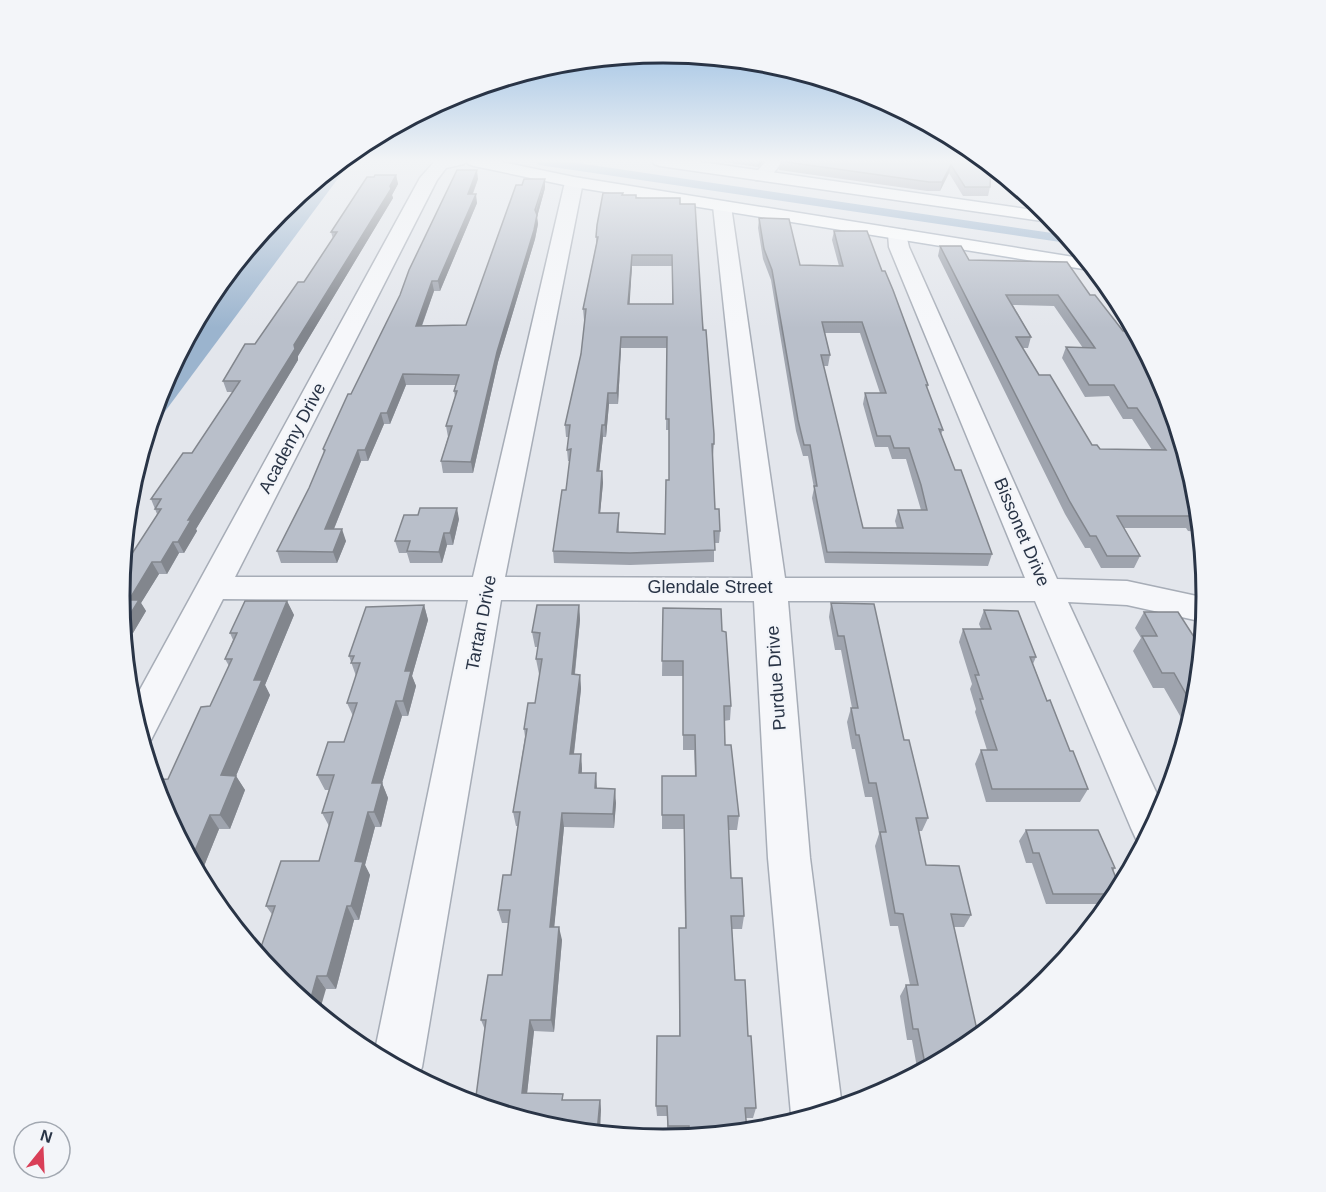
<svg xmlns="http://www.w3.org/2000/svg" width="1326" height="1192" viewBox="0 0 1326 1192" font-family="Arial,sans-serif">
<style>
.water{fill:#9bb4ce}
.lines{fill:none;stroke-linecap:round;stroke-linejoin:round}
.canal{fill:#9bb4ce;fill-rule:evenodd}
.minor-casing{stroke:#a7adb7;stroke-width:3}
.major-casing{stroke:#a1abb9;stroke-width:3}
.minor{fill:#f6f7fa;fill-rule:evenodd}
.major{fill:#fff;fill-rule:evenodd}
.wall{fill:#9fa4ae;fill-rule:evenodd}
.shaded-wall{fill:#82868d}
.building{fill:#b9bfca;stroke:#82868d;stroke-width:1.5;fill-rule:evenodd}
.labels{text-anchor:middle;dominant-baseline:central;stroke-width:4.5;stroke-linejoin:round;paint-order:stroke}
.street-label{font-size:18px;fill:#293446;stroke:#f3f5f9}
.rim{fill:none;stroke:#293446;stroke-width:3}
</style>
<rect width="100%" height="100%" fill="#e3e6ec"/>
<path class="water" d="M341 161H351L146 437 161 388 211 294 279 211Z"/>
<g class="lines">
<path class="canal" d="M533 161H564L1066 235 1074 244 539 165Z"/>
<g class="minor-casing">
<g id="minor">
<path d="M435 161H466L464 164 446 168 437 180 235 577H473L565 182 568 178H580L583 182 505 577 753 578 713 206 716 202H728L731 206 785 578H1025L889 247 888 234 891 230H905L909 247 1057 579 1127 581 1206 598 1204 622 1127 605 1068 602 1163 807 1144 844 1137 841 1131 828 1035 601H788L810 858 842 1107 794 1122 791 1114 768 858 754 601 501 600 422 1067 418 1078 374 1055 468 600 223 599 151 740 142 743 131 706 420 178Z"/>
<path d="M766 161H783L768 180H756L753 176Z"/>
</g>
</g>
<g class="major-casing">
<g id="major">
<path d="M466 161H497L574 177 1086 259 1096 271 574 187 474 166 468 164Z"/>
<path d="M652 161H694L1047 212 1056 223 660 166 654 164Z"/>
</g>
</g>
<use href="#minor" class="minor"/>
<use href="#major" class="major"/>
</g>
<g class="wall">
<path d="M718 161H764L758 167Z"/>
<path d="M780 161H985L990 187 988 196H963L949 173 940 191H927L779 170Z"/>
<path d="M396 175 398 184 392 195 393 198 298 356V360L196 529 197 531 184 553H179L167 574H159L141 603 146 611 133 633H124L123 634 120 596 157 514 151 499 192 453 233 392H227L223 381 255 344 304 282 333 239 331 232 374 177Z"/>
<path d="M478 179 473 194 477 203 440 291H434L422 326 466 325 545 188 537 217 538 224 535 239 498 362 473 473H443L441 461 448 437 446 426 455 397 454 391 456 385H406L390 424H384L368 461H361L334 529 346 541 337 563H281L277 551 309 488 324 453 323 449 351 394Z"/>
<path d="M623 195 680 204 702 315 714 444 713 455H712L715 509 720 531 719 543H714V562L630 565 554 563 553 551 566 490 570 461H568L567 450 569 437H566L565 425 581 354 585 320H584L583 309 596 245V237ZM632 266H672V304H629ZM621 348H667L666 430H669V480L665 534 619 532V513H600L603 483 602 471H599L603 437H606L609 404H618Z"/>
<path d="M759 218 800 265 839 266 832 240 834 231 882 271 928 385 927 388 943 430 941 434 955 470 992 554 988 566 825 563 812 498 814 488 808 456H803L796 431 771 280 763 259 758 228ZM825 333H860L880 393H865L863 404 875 447H888L892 459H906L921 510H898L895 521 897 528H863L823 366H828L830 355Z"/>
<path d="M940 246 969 260 1090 295 1150 360 1165 388 1196 490 1200 532 1188 531 1186 528H1124L1140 556 1134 568H1101L1090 548H1085L1065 514 938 256ZM1013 305 1054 306 1083 348 1066 347 1062 358 1085 397 1109 396 1123 419H1132L1152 450 1100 449 1092 445 1039 375 1022 348H1028L1031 337Z"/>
<path d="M459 519 453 545H447L442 563H410L407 553H399L395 541Z"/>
<path d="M287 601 294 615 265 685 270 695 236 776 245 790 230 829H219L200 876 161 804 168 779 210 706 229 666 225 659 233 640 230 633Z"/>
<path d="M831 603 904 740 928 818 922 831H918L926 865 971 915 964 927H953L977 1030 965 1048 918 1073 912 1040H907L900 996 906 985H910L898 926H890L875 846 879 834 872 797H865L855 749H852L847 722 851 708H852L841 650H835L829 617Z"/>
<path d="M424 605 428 620 412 676 416 686 408 716H402L382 783 388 798 381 827H375L365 865 370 875 359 920H354L336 989H326L266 906 319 861 329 826 322 813 329 790H325L317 775 344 742 353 716 347 703 356 676 349 656Z"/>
<path d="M579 605 580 620 575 674 580 675 581 689 574 754H581L582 773 597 788 616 803 614 828 564 827 554 927 562 940 554 1032 534 1031 527 1093 564 1100H600L601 1110 475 1104 485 1030 481 1020 502 975 509 923H502L498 910 511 875 518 826H516L513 812 525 737 524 729 535 703 540 674H539L536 659 538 647H535L532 632Z"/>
<path d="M663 608 722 631 731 706 730 720 724 721 725 745 739 816 737 830H728L731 878 744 916 742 929H732L735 980 748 1036 756 1108 753 1118H746L747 1131 688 1137V1135H667V1116H657L656 1106 679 1036V928H685L684 829H662V815L695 776 694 750H683V676H662Z"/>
<path d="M984 610 1036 657 1033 664 1047 701 1088 789 1080 802H986L975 764 981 750H987L975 712 976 709 970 689 972 684 959 642 963 629H981L979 624Z"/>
<path d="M1144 612 1196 702 1184 743 1180 737 1187 728 1164 688H1153L1133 651 1141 638 1135 628Z"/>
<path d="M1026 830 1115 868 1113 871 1120 888 1115 898 1110 904H1046L1032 863H1026L1019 841Z"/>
<path d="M1087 929H1089L1078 943 1077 942Z"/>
</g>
<g class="shaded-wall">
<path d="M759 161H764L758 167Z"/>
<path d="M951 165 949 173 940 191 942 182Z"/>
<path d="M477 170 478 179 469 203 468 194Z"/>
<path d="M396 175 398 184 392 195 393 198 298 356V360L196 529 197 531 184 553 178 542 188 520Z"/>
<path d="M545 179V188L537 217 538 224 535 239 498 362 473 473 471 462 497 352Z"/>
<path d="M476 194 477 203 440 291 438 281Z"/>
<path d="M632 255V266L629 314 628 304Z"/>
<path d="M432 281 434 291 418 336 416 326Z"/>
<path d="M621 337V348L618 404 617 393Z"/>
<path d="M403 374 406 385 390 424 387 413Z"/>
<path d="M608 393 609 404 606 437 605 425Z"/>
<path d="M381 413 384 424 368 461 365 450Z"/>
<path d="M602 425 603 437 598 483 597 471Z"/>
<path d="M358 450 361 461 329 541 325 529Z"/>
<path d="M602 471 603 483 599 525V513Z"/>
<path d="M457 508 459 519 453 545 450 533Z"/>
<path d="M342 529 346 541 337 563 333 552Z"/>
<path d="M444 533 447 545 442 563 439 552Z"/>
<path d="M173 542 179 553 167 574 161 562Z"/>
<path d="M152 562 159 574 141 603 146 611 133 633 126 621 129 600Z"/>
<path d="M287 601 294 615 265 685 270 695 230 790 221 775 254 680Z"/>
<path d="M424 605 428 620 412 676 416 686 408 716 403 701 405 671Z"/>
<path d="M579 605 580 620 573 689 572 674Z"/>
<path d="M580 675 581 689 572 769 570 754Z"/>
<path d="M396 701 402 716 382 783 388 798 381 827 374 812 372 783Z"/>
<path d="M581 754 582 769 580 787 579 773Z"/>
<path d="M596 773 597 788 596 802 595 788Z"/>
<path d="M236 776 245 790 230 829 220 815Z"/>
<path d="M615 789 616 803 614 828 613 814Z"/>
<path d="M368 812 375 827 365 865 370 875 359 920 351 906 355 861Z"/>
<path d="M562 813 564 827 553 940 550 927Z"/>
<path d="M210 815 219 829 200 876 191 860Z"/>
<path d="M347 906 354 920 336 989 327 976Z"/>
<path d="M559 927 562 940 554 1032 551 1020Z"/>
<path d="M317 976 326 989 319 1013 309 1005Z"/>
<path d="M530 1020 534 1031 526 1103 522 1093Z"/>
<path d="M600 1100 601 1110 600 1133H597Z"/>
</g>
<g class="building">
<path d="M780 161H985L991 166 990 187H965L951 165 942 182H929Z"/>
<path d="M457 170H477L468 194H476L438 281H432L416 326 466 325 516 185H522L524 179H545L535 210 537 215 534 230 497 352 471 462 441 461 452 426H446L457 391H454L459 375 403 374 387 413H381L365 450H358L325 529H342L333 552 277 551 309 488 325 450 323 449 348 394H351L400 295 409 270Z"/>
<path d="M375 175H396L390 186 391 189 294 345 295 349 188 520H191L178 542H173L161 562H152L129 600H139L126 621H122L120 596 122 569 161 509H155L161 499H151L183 453H192L240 381H223L245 344H255L298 282H304L337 232H331L367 177H374Z"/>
<path d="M603 193H623L622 195H636V198H680V204H695L702 315 703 330H706L714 434V444H712L715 509H719L720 531H714L715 550 630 553 553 551 562 490H566L571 449 567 450 570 425H565L581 354 586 309H583L598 237H596L597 225ZM632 255H672L673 304H628ZM621 337H667L666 419H669V480H666L665 534 617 532 619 513H599L602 471H597L602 425H605L608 393H617Z"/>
<path d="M759 218 789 219 800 265 843 266 834 231H867L882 271H885L893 290 928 385H926L943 430 939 429 955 470H961L992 554 827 552 814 486H817L810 445H804L798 420 772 270 764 249ZM822 322H862L886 393H865L877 436H890L894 448H909L921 485 927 510H898L903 528H863L821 355H830Z"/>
<path d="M940 246H961L969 260 1067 262 1090 295H1095L1123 331H1128L1150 360 1165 387H1164L1166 390 1196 490 1199 520 1195 519 1193 516H1117L1140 556H1107L1096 536H1090L1070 502ZM1006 295H1058L1095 348 1066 347 1089 385H1114L1128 408H1137L1166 450 1100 449 1097 445H1092L1050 375H1039L1016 337H1031Z"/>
<path d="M420 508H457L450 533H444L439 552 407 551 410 541H395L404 515H418Z"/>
<path d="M245 601H287L254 680H262L221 775 236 776 220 815H210L191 860 161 804 153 780 168 779 201 707 210 706 232 659H225L237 633H230Z"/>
<path d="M831 603 874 604 904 740H909L928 818H916L926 865 959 866 971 915 951 914 977 1030H973L975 1040 965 1048 926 1069 918 1029H913L906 985H918L903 914 895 913 880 832H886L876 783H869L859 735H856L851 708H858L844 636H838Z"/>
<path d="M424 605 405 671H411L403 701H396L372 783H382L374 812H368L355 861 363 862 351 906H347L327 976H317L309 1005 278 980 258 956 275 906H266L281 861H319L333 812 322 813 334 775H317L328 742H344L357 703H347L360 663H351L354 656H349L366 607Z"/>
<path d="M537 605H579L572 674 580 675 570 754H581L579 773H596L595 788 615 789 613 814 562 813 550 927H559L551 1020H530L522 1093 563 1094 562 1100H600L597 1133 557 1129 475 1104 486 1020H481L488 975H502L510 910H498L503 875H511L520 812H513L527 729H524L528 703H535L542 659H536L540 633 532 632Z"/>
<path d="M663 608 721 609 722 631 726 632 731 706H724L725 745H731L739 816H728L731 878H742L744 916H731L735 980H745L748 1036H751L756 1108H745L747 1131 689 1137V1126H668L667 1106H656L657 1036H680L679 928H686L684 815H662V776H696L695 735H683V661H662Z"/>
<path d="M984 610 1018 611 1036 657H1030L1047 701 1050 700 1070 751H1073L1088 789H992L981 750H997L980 699H983L975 675H979L963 629H991Z"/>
<path d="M1144 612H1178L1194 637H1199L1202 641 1196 702 1194 708 1174 673H1162L1142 636H1157Z"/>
<path d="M1026 830H1098L1115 868H1112L1120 888 1117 894H1053L1039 853H1033Z"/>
</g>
<linearGradient id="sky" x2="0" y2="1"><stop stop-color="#89b4de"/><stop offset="0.49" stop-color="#f2f4f6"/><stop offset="1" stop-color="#f2f4f6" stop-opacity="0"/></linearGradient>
<rect width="1326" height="328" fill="url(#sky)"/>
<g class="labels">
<g class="street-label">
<text transform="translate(292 438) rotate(-62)">Academy Drive</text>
<text transform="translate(1022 532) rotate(67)">Bissonet Drive</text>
<text x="710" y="587">Glendale Street</text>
<text transform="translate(481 623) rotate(-79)">Tartan Drive</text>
<text transform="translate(776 678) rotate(-94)">Purdue Drive</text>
</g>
</g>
<path d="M0 0H1326V1192H0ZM130 596a533 533 0 1 1 1066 0a533 533 0 1 1-1066 0Z" fill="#f3f5f9" fill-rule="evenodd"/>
<path class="rim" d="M130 596a533 533 0 1 1 1066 0a533 533 0 1 1-1066 0Z"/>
<g transform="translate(42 1150) rotate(18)"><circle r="28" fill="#f3f5f9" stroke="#a2a8b1" stroke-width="1.5"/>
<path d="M0-4.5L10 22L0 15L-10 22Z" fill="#d93f58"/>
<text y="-9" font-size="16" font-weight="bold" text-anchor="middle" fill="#293446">N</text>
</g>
</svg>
